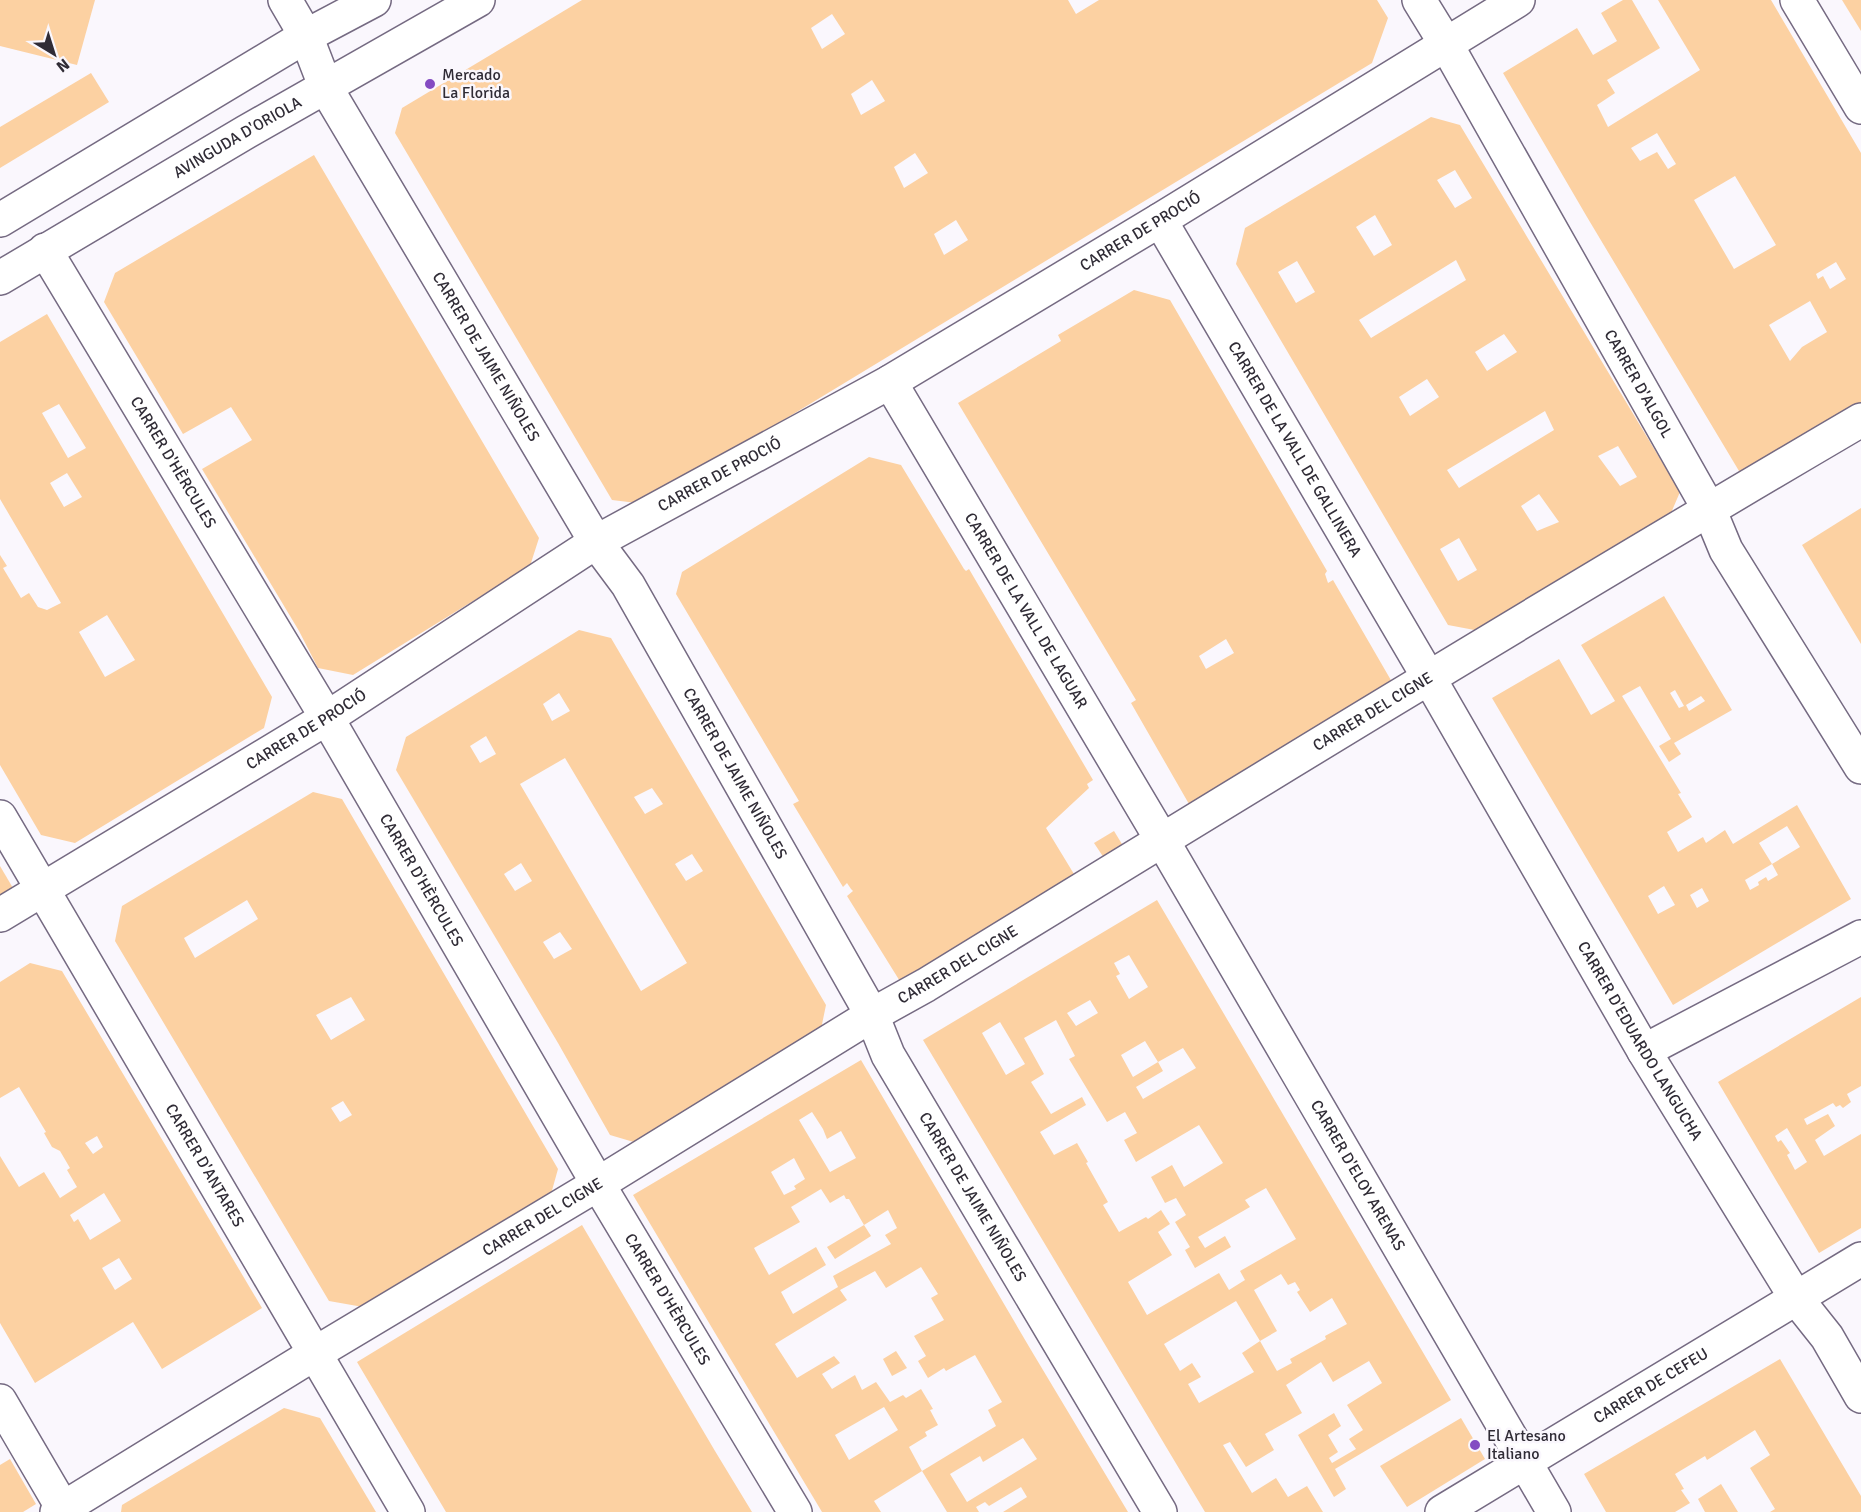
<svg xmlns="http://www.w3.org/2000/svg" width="1861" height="1512" viewBox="0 0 1861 1512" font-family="Signika,sans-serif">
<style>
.building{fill:#fcd1a2;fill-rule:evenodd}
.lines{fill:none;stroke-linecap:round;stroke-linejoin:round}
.street-casing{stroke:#756a82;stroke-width:36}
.primary-casing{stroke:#756a82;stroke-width:36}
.street{stroke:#fff;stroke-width:33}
.primary{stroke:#fff;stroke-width:33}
.poi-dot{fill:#844bc2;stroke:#faf7fd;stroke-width:2}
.labels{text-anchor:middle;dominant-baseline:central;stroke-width:5;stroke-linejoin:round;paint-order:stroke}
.poi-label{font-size:16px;fill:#302c36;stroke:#faf7fd;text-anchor:start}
.street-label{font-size:16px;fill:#302c36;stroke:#faf7fd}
</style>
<rect width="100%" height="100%" fill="#faf7fd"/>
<g class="building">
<path d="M0 0H95L77 65 0 46Z"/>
<path d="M582 0H1068L1076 14 1099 0H1377L1388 18 1372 63 645 504 612 500 395 133 402 108ZM832 14 845 34 822 49 811 28ZM872 80 885 101 861 115 851 94ZM915 153 928 173 904 188 894 167ZM956 220 968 240 944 255 934 234Z"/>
<path d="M1623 0H1632L1660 48 1607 80 1615 93 1597 105 1608 127 1700 70 1658 0H1771L1861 153V405L1742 476 1587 217 1503 73 1577 28 1593 55 1617 41 1601 13ZM1657 133 1676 164 1668 169 1657 152 1640 161 1631 148ZM1735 176 1776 245 1734 269 1694 200ZM1836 262 1846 279 1830 289 1823 276 1818 279 1816 274ZM1810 301 1827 332 1802 347 1790 361 1769 325Z"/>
<path d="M1842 0H1861V31Z"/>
<path d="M91 73 109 102 0 168V127Z"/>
<path d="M1431 117 1460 125 1680 492 1668 520 1485 632 1448 625 1236 264 1245 228ZM1455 170 1472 198 1455 208 1437 180ZM1375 215 1392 245 1374 256 1356 227ZM1456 260 1466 280 1371 338 1359 320ZM1297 261 1315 292 1296 303 1278 272ZM1504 334 1517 352 1487 371 1475 352ZM1427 379 1439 397 1410 416 1399 397ZM1545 411 1554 430 1459 488 1447 470ZM1618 446 1637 477 1620 486 1598 456ZM1539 494 1559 522 1537 531 1521 506ZM1459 538 1477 570 1458 581 1440 549Z"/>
<path d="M314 155 539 538 530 566 353 675 318 668 299 631 202 469 252 440 231 407 183 434 104 302 115 273Z"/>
<path d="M1134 290 1170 300 1327 571 1325 574 1328 583 1333 580 1392 682 1387 683 1391 688 1196 806 1194 800 1189 804 1131 703 1136 700 958 403 1061 341 1058 335ZM1226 639 1234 653 1206 669 1199 656Z"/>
<path d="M47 314 272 697 264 728 75 843 41 835 0 765V555L7 566 3 568 21 598 29 593 38 607 47 610 61 603 0 499V342ZM59 404 86 448 68 458 42 413ZM67 473 82 497 64 507 50 483ZM107 615 135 660 105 677 79 632Z"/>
<path d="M869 457 901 465 964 569 966 571 969 569 1093 780 1087 784 1089 788 1046 828 1077 879 906 991 847 896 853 891 851 889 847 883 843 887 793 804 799 801 676 594 682 572Z"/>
<path d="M1861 508V644L1802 545Z"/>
<path d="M1664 596 1732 710 1674 743 1681 754 1669 762 1659 746 1671 739 1640 686 1622 696 1681 793 1678 794 1692 817 1667 832 1678 852 1703 837 1706 843 1725 830 1733 844 1797 805 1851 899 1673 1005 1492 698 1559 659 1591 715 1615 701 1581 645ZM1675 690 1684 706 1679 708 1670 693ZM1701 696 1705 701 1689 711 1686 705ZM1787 826 1800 847 1772 864 1759 843ZM1772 864 1778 875 1768 881 1766 877 1758 882 1759 885 1750 890 1745 880ZM1664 886 1675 905 1658 914 1648 896ZM1702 888 1709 901 1697 908 1690 895Z"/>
<path d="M579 630 611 638 826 1005 820 1034 637 1143 610 1135 558 1043 396 770 406 737ZM559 693 570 711 552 721 543 704ZM486 736 496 754 480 763 470 746ZM565 758 687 963 641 991 520 784ZM652 788 663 804 645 814 634 797ZM692 854 703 871 686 881 675 864ZM521 863 532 881 515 891 504 874ZM560 932 572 949 554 959 543 942Z"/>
<path d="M313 792 342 799 558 1169 551 1194 363 1307 329 1301 115 941 122 906ZM247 900 258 919 195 958 184 938ZM351 997 365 1020 331 1040 316 1015ZM343 1101 352 1115 340 1122 331 1108Z"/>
<path d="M1114 831 1125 849 1106 861 1094 843Z"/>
<path d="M0 866 20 900 0 912Z"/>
<path d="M1157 900 1451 1400 1335 1469 1346 1489 1334 1497 1298 1435 1334 1413 1341 1426 1328 1435 1338 1452 1329 1458 1332 1463 1356 1449 1349 1439 1363 1430 1347 1405 1382 1383 1369 1361 1333 1382 1321 1362 1286 1385 1302 1413 1265 1434 1274 1450 1246 1467 1230 1442 1223 1445 1252 1493 1276 1478 1288 1497 1307 1486 1323 1512H1205L923 1040ZM1129 955 1148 987 1129 999 1116 976 1120 974 1114 963ZM1090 1000 1098 1013 1076 1026 1067 1013ZM1056 1020 1075 1056 1069 1059 1107 1122 1125 1112 1137 1133 1124 1140 1136 1162 1199 1125 1223 1163 1184 1187 1172 1165 1151 1177 1165 1203 1176 1198 1186 1215 1175 1222 1190 1247 1185 1250 1195 1268 1231 1247 1225 1236 1205 1248 1198 1237 1250 1207 1245 1200 1266 1188 1296 1239 1240 1271 1245 1280 1229 1290 1219 1273 1147 1315 1128 1282 1172 1255 1158 1232 1170 1224 1161 1210 1148 1219 1146 1217 1119 1232 1103 1205 1108 1202 1086 1163 1088 1162 1077 1143 1054 1155 1040 1132 1086 1105 1082 1097 1051 1114 1031 1082 1044 1074 1024 1038ZM1000 1022 1025 1064 1006 1075 982 1033ZM1145 1041 1158 1062 1183 1048 1196 1068 1143 1099 1136 1087 1163 1071 1158 1062 1133 1077 1121 1055ZM1281 1274 1288 1285 1295 1282 1300 1290 1297 1292 1310 1312 1332 1298 1347 1324 1325 1336 1326 1339 1290 1359 1292 1363 1277 1371 1260 1341 1242 1353 1254 1372 1199 1403 1188 1384 1201 1377 1192 1363 1180 1371 1164 1344 1236 1301 1260 1341 1277 1331 1254 1290Z"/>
<path d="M30 963 62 971 262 1308 162 1369 133 1322 35 1383 0 1323V1156L19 1187 44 1172 60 1198 77 1187 67 1170 70 1168 60 1151 52 1147 44 1133 46 1132 19 1087 0 1098V982ZM97 1136 103 1147 93 1154 85 1143ZM104 1193 121 1221 90 1240 78 1219 74 1222 70 1215ZM119 1258 132 1279 115 1290 102 1268Z"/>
<path d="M1861 997V1086L1847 1094 1851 1102 1843 1108 1840 1105 1836 1107 1833 1103 1804 1119 1807 1125 1828 1114 1835 1126 1815 1140 1824 1156 1861 1134V1228L1819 1253 1718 1082ZM1787 1128 1807 1162 1795 1170 1787 1155 1790 1153 1781 1140 1778 1142 1775 1136Z"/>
<path d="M861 1060 1031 1350 1128 1512H1003L1027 1497 1021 1487 989 1506 985 1502 976 1507 979 1512H947L922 1471 996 1426 988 1410 1002 1402 975 1355 946 1371 944 1368 928 1378 918 1361 926 1356 914 1336 944 1320 931 1298 938 1294 921 1267 886 1288 875 1271 840 1290 847 1300 775 1344 797 1378 834 1356 840 1363 822 1374 832 1389 855 1375 862 1390 876 1382 890 1402 903 1395 906 1398 921 1389 933 1409 930 1410 938 1425 925 1432 927 1436 909 1447 922 1471 874 1501 881 1512H822L715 1333 633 1195ZM812 1112 823 1129 827 1139 841 1131 856 1158 830 1172 799 1120ZM794 1158 805 1179 794 1186 796 1189 784 1195 771 1172ZM821 1189 830 1203 844 1195 846 1199H849L864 1225 888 1210 897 1228 885 1235 891 1244 833 1276 838 1287 793 1314 781 1292 826 1265 816 1247 769 1275 754 1248 800 1222 791 1207ZM884 1407 898 1430 849 1460 835 1435ZM1023 1438 1037 1459 967 1502 950 1474 980 1456 983 1462Z"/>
<path d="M582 1225 715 1451 752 1512H446L357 1362Z"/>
<path d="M864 1225 871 1236 835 1259 827 1247Z"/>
<path d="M896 1351 907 1368 892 1376 883 1359Z"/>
<path d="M1780 1359 1861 1496V1512H1770L1775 1509 1750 1468 1770 1455 1755 1430 1707 1460 1705 1456 1675 1474 1684 1489 1681 1490 1690 1503 1675 1512H1606L1584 1474Z"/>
<path d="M284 1408 320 1418 376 1512H121L122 1505Z"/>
<path d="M1461 1418 1485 1459 1407 1507 1380 1466Z"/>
<path d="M10 1459 36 1504 23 1512H0V1465Z"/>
<path d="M1721 1484 1738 1512H1705L1698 1499Z"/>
</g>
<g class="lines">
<g class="street-casing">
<g id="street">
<path id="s1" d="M285 0 306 36 326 88 596 542 628 585 872 1015 888 1055 1160 1512"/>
<path id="s2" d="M1419 0 1446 44 1709 509 1726 550 1861 767"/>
<path d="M1797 0 1861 107"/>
<path id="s3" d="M1160 220 1429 678 1644 1051 1796 1298 1827 1337 1861 1396"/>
<path id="s4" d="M45 250 327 718 598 1184 795 1512"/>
<path id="s5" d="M890 382 1162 840 1554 1512"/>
<path id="s6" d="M0 817 408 1512"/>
<path id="s7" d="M0 915 327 718 596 542 890 382 1160 220 1518 0"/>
<path d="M1644 1051 1861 937"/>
<path d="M0 1401 65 1512"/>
<path id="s8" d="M57 1512 314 1354 598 1184 872 1015 926 985C1237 794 1547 604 1861 420"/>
<path id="s9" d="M1442 1512 1861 1259"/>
</g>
</g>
<g class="primary-casing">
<g id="primary">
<path d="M0 220 306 36 374 0"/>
<path id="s10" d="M0 278 246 132 478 0"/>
</g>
</g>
<use href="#street" class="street"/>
<use href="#primary" class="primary"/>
</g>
<g class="poi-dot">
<circle cx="430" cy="84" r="6"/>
<circle cx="1475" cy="1445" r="6"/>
</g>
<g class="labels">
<g class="poi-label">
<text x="442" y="75">Mercado<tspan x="442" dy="18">La Florida</tspan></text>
<text x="1487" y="1436">El Artesano<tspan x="1487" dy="18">Italiano</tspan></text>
</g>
<g class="street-label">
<text stroke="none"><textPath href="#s10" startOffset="276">AVINGUDA D'ORIOLA</textPath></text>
<text stroke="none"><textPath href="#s7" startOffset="1330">CARRER DE PROCIÓ</textPath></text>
<text stroke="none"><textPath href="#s1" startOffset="410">CARRER DE JAIME NIÑOLES</textPath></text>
<text stroke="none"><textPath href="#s2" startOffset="442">CARRER D'ALGOL</textPath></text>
<text stroke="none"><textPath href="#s3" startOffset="266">CARRER DE LA VALL DE GALLINERA</textPath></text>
<text stroke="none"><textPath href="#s4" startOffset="248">CARRER D'HÈRCULES</textPath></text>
<text stroke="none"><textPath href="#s7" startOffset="844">CARRER DE PROCIÓ</textPath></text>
<text stroke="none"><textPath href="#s5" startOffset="266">CARRER DE LA VALL DE LAGUAR</textPath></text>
<text stroke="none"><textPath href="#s8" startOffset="1540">CARRER DEL CIGNE</textPath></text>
<text stroke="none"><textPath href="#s7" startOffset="358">CARRER DE PROCIÓ</textPath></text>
<text stroke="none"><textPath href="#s1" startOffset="896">CARRER DE JAIME NIÑOLES</textPath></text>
<text stroke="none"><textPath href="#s4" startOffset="734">CARRER D'HÈRCULES</textPath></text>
<text stroke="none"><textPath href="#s8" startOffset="1054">CARRER DEL CIGNE</textPath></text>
<text stroke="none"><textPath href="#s3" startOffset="951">CARRER D'EDUARDO LANGUCHA</textPath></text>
<text stroke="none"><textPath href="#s6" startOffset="404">CARRER D'ANTARES</textPath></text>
<text stroke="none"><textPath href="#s5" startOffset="921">CARRER D'ELOY ARENAS</textPath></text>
<text stroke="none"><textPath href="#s1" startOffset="1382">CARRER DE JAIME NIÑOLES</textPath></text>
<text stroke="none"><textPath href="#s8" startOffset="568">CARRER DEL CIGNE</textPath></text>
<text stroke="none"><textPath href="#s4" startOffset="1220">CARRER D'HÈRCULES</textPath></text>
<text stroke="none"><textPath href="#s9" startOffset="244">CARRER DE CEFEU</textPath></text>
</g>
</g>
<g transform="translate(54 54) rotate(142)" stroke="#faf7fd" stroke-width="4.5" paint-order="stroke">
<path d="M0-4.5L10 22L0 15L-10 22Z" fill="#302c36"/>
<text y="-9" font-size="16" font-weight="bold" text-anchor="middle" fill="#302c36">N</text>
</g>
</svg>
